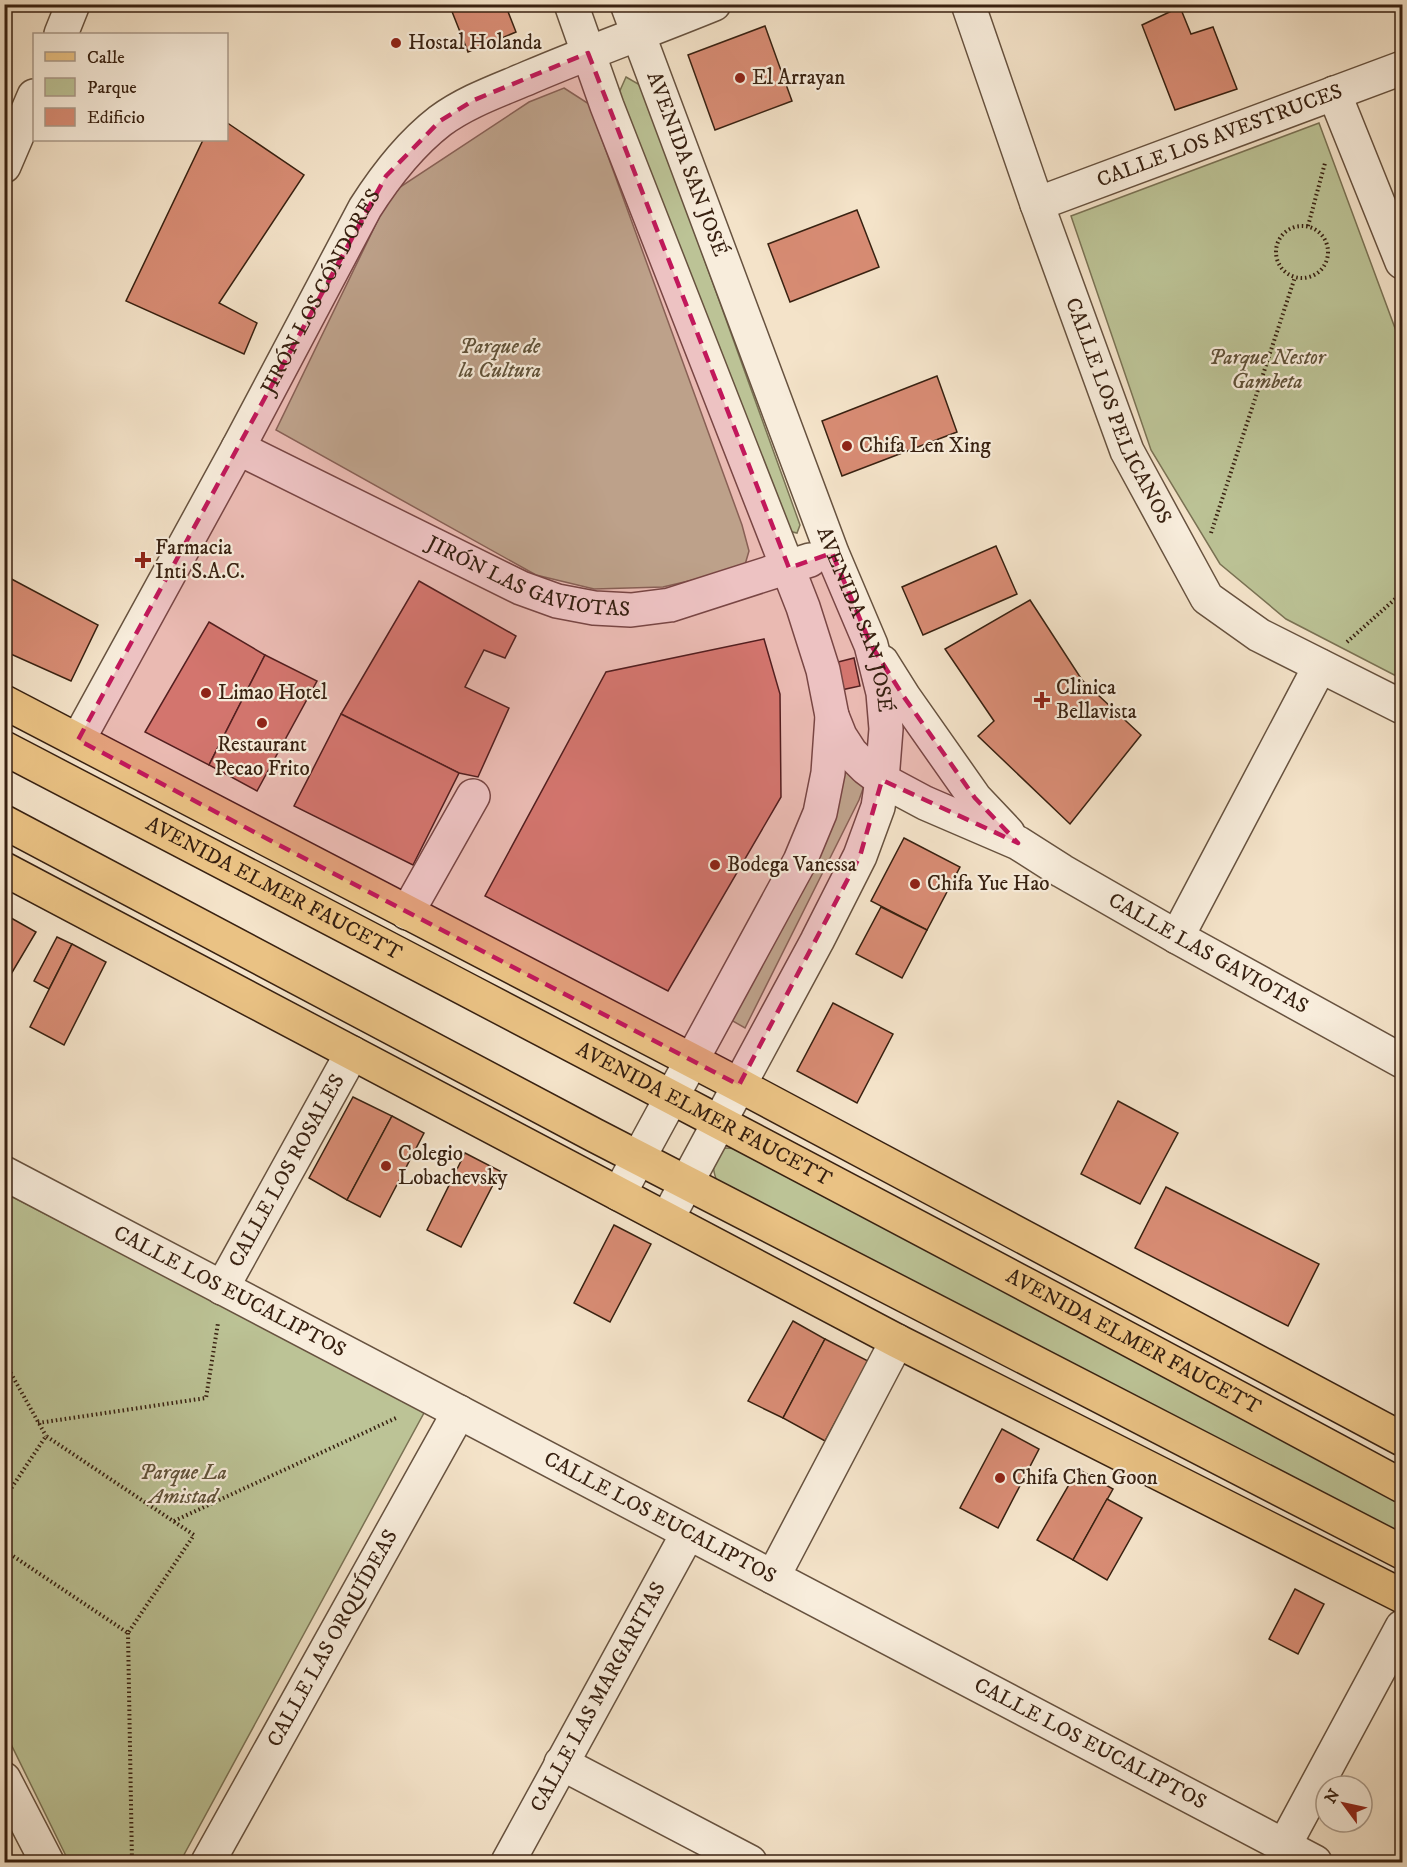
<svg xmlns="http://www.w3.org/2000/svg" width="1407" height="1867" viewBox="0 0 1407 1867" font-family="'IM FELL DW Pica',serif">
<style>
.green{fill:#bcc396;stroke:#7a7254;stroke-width:1.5}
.building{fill:#d88c74;stroke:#382111;stroke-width:1.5}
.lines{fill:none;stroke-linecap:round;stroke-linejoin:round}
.minor-casing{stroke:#67523f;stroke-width:36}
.major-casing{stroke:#382111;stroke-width:36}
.path{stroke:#382111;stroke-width:4;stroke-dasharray:1.5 3;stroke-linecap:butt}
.minor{stroke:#f8eddc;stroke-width:33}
.major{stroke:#eac284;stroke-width:33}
.marked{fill:#c2185b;fill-opacity:0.2;stroke:#c2185b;stroke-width:4.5;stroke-dasharray:12 8;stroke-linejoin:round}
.poi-dot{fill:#8f2418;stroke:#f8eddc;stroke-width:2}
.labels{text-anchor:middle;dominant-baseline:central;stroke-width:4.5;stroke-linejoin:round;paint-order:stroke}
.poi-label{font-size:21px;fill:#382111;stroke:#f8eddc;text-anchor:start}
.street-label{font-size:21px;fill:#382111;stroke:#f8eddc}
.park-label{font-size:21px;font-style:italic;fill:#605239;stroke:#f8eddc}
</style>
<rect width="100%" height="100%" fill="#f4e3c9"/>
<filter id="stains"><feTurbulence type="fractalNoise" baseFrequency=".00333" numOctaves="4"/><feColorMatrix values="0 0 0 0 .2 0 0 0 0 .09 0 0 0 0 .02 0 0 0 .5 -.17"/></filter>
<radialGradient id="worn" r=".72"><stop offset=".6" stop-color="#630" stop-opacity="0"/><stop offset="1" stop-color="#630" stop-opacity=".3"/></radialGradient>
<g class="green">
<path d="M626 77 640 85 647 100 800 525 797 533 780 529 618 95Z"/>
<path d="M564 88 589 104 742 525 749 551 744 568 663 587 594 589 536 575 276 430 391 193 529 102Z"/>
<path d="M1319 123 1402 347V679L1286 619 1220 564 1151 450 1071 216Z"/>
<path d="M842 752 865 783 859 800 745 1028 724 1016Z"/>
<path d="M725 1148 745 1149 1402 1498V1546L718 1184C711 1167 711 1160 725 1148Z"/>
<path d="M5 1193 425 1411 180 1862H69L5 1732Z"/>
</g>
<g class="building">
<path d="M449 4H505L516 32 468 52Z"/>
<path d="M1180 7 1191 34 1213 27 1237 89 1175 110 1142 25Z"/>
<path d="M765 26 792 101 715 130 688 55Z"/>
<path d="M226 122 304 175 219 303 257 323 244 354 126 301 203 140H226Z"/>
<path d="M857 210 879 267 790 302 768 244Z"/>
<path d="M937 376 957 432 842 476 822 421Z"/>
<path d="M996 546 1017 594 923 635 902 587Z"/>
<path d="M4 575 98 625 71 681 4 651Z"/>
<path d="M419 581 516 636 505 658 484 650 465 687 509 708 478 777 459 773 341 714Z"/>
<path d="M1030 600 1082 680 1141 735 1070 824 978 736 994 721 945 649Z"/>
<path d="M209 622 265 655 209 765 145 732Z"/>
<path d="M764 639 780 694 781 797 668 991 485 896 606 672Z"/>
<path d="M265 655 317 681 257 791 209 765Z"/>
<path d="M854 658 860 686 841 690 834 663Z"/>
<path d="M341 714 459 773 413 865 294 806Z"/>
<path d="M904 838 960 867 927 930 871 901Z"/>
<path d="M881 907 927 930 902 978 856 954Z"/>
<path d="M4 914 36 932 4 986Z"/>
<path d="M57 937 72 944 49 989 34 981Z"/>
<path d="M72 944 106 962 64 1045 30 1027Z"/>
<path d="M833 1003 893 1034 857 1103 797 1071Z"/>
<path d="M353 1097 392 1116 347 1200 309 1178Z"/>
<path d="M1118 1101 1178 1133 1140 1204 1081 1174Z"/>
<path d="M392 1116 424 1133 380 1217 347 1200Z"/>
<path d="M465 1153 500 1171 461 1247 427 1230Z"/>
<path d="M1166 1187 1319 1264 1288 1326 1135 1248Z"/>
<path d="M614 1225 651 1244 610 1322 574 1303Z"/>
<path d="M793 1321 825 1339 783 1418 748 1401Z"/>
<path d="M825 1339 868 1361 825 1441 783 1418Z"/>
<path d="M1002 1429 1039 1449 998 1528 960 1508Z"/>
<path d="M1078 1469 1113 1489 1073 1560 1037 1540Z"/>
<path d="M1107 1499 1142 1518 1107 1580 1073 1560Z"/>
<path d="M1295 1589 1324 1604 1298 1654 1269 1639Z"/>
</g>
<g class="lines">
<g class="minor-casing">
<g id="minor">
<path d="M571 4 607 106 803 607 823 670 832 716 828 773 820 813 800 861 619 1194"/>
<path id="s1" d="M627 4 832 553 871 645 883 693 886 729 882 780 878 807 860 856 817 941 667 1219"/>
<path id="s2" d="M968 4 1037 204 1127 451 1207 598 1259 635 1402 707"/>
<path d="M61 34 73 4"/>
<path d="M1334 93 1402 262"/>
<path d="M4 166 34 96"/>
<path id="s3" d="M1037 204 1402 68"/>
<path id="s4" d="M238 448 521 588 557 601 594 608 631 610 670 605 810 560"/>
<path d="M882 662 904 697 975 798 1008 833"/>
<path id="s5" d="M832 716 840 736 851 753 866 768 882 780 925 803 1018 843 1062 871 1177 937 1402 1061"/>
<path id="s6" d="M78 740 238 448 365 208C386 175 409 145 440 121 467 101 500 90 530 77 591 51 653 29 714 4"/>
<path d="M407 913 473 796"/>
<path d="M1177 937 1320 666"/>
<path id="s7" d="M4 1173 1315 1862"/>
<path id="s8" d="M222 1288 352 1053"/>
<path d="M773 1577 897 1341"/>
<path d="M561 1763 750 1862"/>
<path d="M4 1779 47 1862"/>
<path d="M1284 1846 1402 1627"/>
<path id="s9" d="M208 1862 459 1412"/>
<path id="s10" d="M508 1862 688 1533"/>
</g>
</g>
<g class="major-casing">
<g id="major">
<path d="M4 702 739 1085 1402 1439"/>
<path id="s11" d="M4 748C472 992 939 1236 1402 1486"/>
<path d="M4 822 594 1135 1402 1552"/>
<path d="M4 869 897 1341 1402 1596"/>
</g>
</g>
<g class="path">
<circle cx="1302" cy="252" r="26"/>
<path d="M1308 226 1325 163"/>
<path d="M1211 533 1295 277"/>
<path d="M1347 642 1402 593"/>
<path d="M4 1361 46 1436"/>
<path d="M38 1423 206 1398 218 1323"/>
<path d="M4 1499 46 1436 194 1535 128 1633 4 1550"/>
<path d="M174 1521 396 1418"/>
<path d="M128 1633 132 1862"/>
</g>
<use href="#minor" class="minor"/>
<use href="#major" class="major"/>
</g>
<path class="marked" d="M588 53 789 568 832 553 871 645 904 697 975 798 1018 843 882 780 860 856 739 1085 78 740 386 176 440 121 474 100Z"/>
<g class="poi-dot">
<circle cx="396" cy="43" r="6"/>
<circle cx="740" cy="78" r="6"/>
<circle cx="847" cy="446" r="6"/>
<path d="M140 551h6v6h6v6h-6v6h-6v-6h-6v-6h6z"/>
<circle cx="206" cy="693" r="6"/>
<path d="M1039 691h6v6h6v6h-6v6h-6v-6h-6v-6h6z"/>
<circle cx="262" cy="723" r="6"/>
<circle cx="715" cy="865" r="6"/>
<circle cx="915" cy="884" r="6"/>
<circle cx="386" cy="1166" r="6"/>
<circle cx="1000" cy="1478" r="6"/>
</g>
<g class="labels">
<g class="poi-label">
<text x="408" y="43">Hostal Holanda</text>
<text x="752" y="78">El Arrayan</text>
<text x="859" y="446">Chifa Len Xing</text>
<text x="155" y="548">Farmacia<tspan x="155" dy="24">Inti S.A.C.</tspan></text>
<text x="1056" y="688">Clinica<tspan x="1056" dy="24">Bellavista</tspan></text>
<text x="218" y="693">Limao Hotel</text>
<text x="262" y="745" text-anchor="middle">Restaurant<tspan x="262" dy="24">Pecao Frito</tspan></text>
<text x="727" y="865">Bodega Vanessa</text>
<text x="927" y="884">Chifa Yue Hao</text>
<text x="398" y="1154">Colegio<tspan x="398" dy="24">Lobachevsky</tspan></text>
<text x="1012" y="1478">Chifa Chen Goon</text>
</g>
<g class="street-label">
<text stroke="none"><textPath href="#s3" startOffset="195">CALLE LOS AVESTRUCES</textPath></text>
<text stroke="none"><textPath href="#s1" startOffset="171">AVENIDA SAN JOSÉ</textPath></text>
<text stroke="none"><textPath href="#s6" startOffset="510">JIRÓN LOS CÓNDORES</textPath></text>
<text stroke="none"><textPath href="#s2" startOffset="434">CALLE LOS PELICANOS</textPath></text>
<text stroke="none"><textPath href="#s4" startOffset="320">JIRÓN LAS GAVIOTAS</textPath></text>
<text stroke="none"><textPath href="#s1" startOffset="657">AVENIDA SAN JOSÉ</textPath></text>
<text stroke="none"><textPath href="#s11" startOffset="304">AVENIDA ELMER FAUCETT</textPath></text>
<text stroke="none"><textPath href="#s5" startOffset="453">CALLE LAS GAVIOTAS</textPath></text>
<text stroke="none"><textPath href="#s11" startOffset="790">AVENIDA ELMER FAUCETT</textPath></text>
<text stroke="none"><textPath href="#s8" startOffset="134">CALLE LOS ROSALES</textPath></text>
<text stroke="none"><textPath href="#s7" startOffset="255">CALLE LOS EUCALIPTOS</textPath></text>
<text stroke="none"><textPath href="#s11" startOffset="1276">AVENIDA ELMER FAUCETT</textPath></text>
<text stroke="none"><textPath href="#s7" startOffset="741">CALLE LOS EUCALIPTOS</textPath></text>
<text stroke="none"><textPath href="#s9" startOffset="256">CALLE LAS ORQUÍDEAS</textPath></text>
<text stroke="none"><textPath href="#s10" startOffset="188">CALLE LAS MARGARITAS</textPath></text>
<text stroke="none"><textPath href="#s7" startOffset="1227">CALLE LOS EUCALIPTOS</textPath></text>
</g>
<g class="park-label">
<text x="500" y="347">Parque de<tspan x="500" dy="24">la Cultura</tspan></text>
<text x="1267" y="358">Parque Nestor<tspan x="1267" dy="24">Gambeta</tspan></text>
<text x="183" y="1473">Parque La<tspan x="183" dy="24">Amistad</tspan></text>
</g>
</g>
<rect width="1407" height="1867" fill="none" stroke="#f4e3c9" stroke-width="24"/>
<rect x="6" y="6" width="1395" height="1855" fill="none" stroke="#382111" stroke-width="3"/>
<rect x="12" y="12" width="1383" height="1843" fill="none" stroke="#382111" stroke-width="1.5"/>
<rect x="33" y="33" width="195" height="108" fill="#f8eddc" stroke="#ab9b8b" stroke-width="1.5"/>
<rect x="45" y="52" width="30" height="9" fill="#eac284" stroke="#ab9b8b" stroke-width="1.5"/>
<text x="87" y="63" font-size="18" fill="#382111">Calle</text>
<rect x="45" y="78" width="30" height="18" fill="#bcc396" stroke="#ab9b8b" stroke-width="1.5"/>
<text x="87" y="93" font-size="18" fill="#382111">Parque</text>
<rect x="45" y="108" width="30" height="18" fill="#d88c74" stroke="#ab9b8b" stroke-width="1.5"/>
<text x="87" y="123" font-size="18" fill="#382111">Edificio</text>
<g transform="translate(1344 1804) rotate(303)"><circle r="28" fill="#f8eddc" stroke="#ab9b8b" stroke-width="1.5"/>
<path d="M0-4.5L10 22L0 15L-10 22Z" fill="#8f2418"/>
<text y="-9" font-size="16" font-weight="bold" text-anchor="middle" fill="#382111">N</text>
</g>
<rect width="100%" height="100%" filter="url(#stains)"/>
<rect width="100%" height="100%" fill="url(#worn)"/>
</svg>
